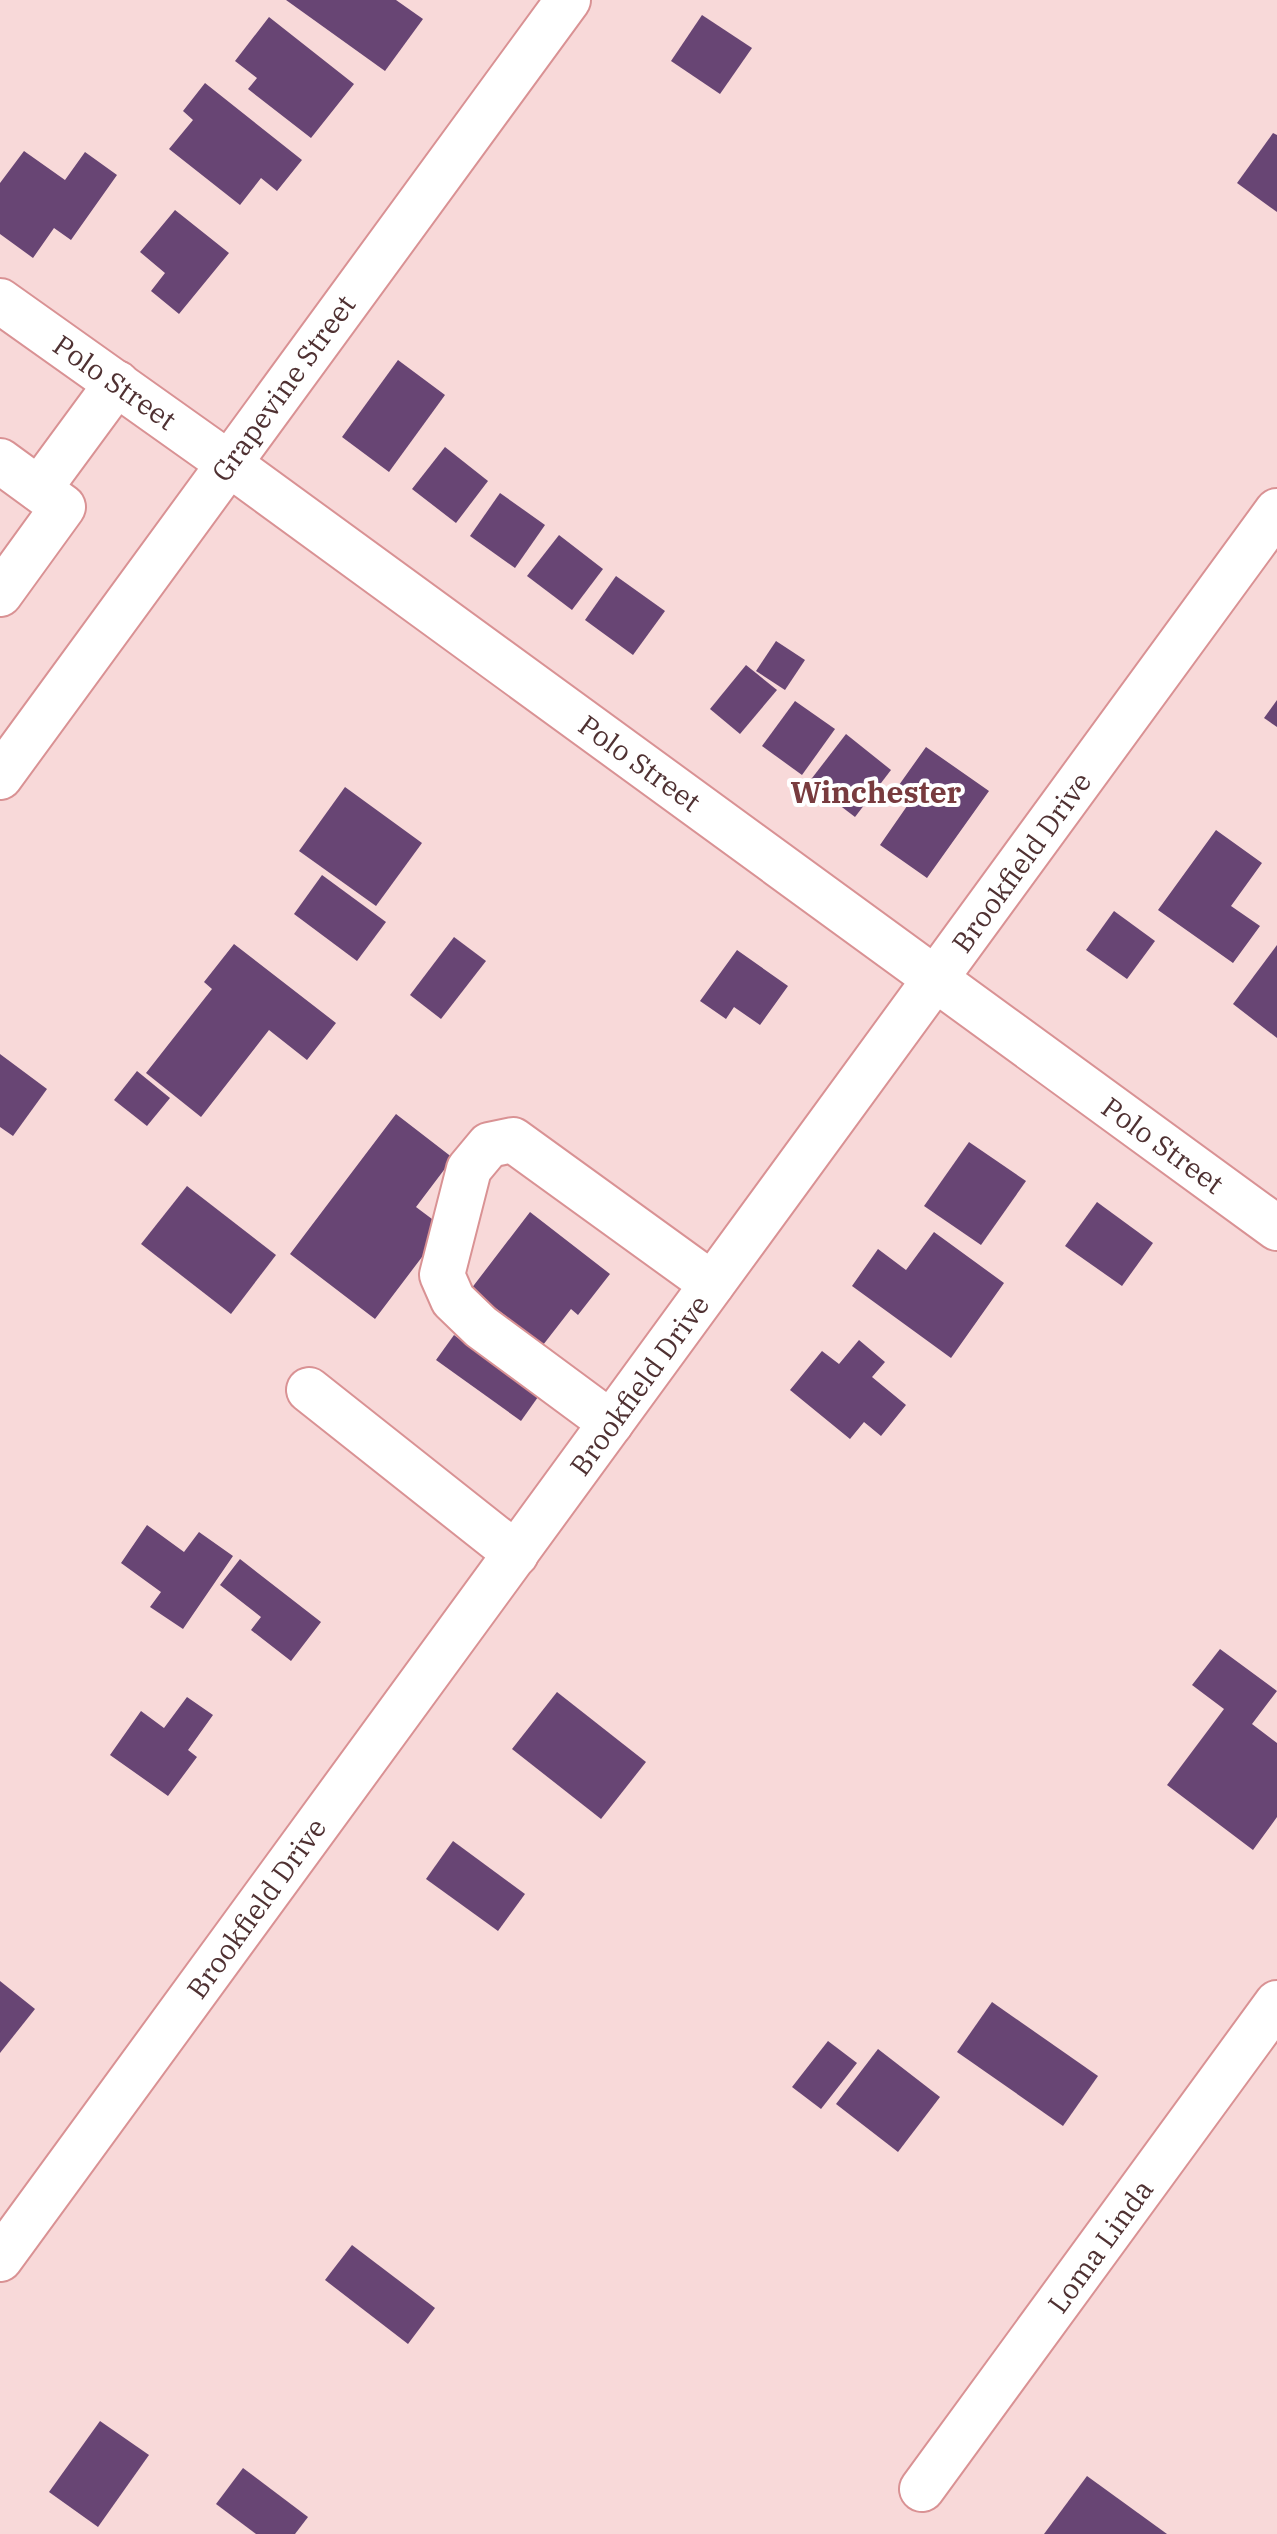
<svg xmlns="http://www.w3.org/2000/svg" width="1277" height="2534" viewBox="0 0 1277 2534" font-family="'IBM Plex Serif',serif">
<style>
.building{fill:#684574}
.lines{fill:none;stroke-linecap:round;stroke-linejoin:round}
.minor-casing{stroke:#d99294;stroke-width:48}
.minor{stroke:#fff;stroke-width:44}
.labels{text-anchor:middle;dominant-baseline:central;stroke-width:8;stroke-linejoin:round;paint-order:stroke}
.street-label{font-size:28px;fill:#4f3132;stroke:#fff}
.neighbourhood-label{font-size:30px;font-weight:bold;fill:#783b3e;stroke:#fff}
</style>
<rect width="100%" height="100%" fill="#f8d9d9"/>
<g class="building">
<path d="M286 0H396L423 19 385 71Z"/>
<path d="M702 15 752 48 720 94 671 61Z"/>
<path d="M269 17 354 84 311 138 248 89 257 78 235 61Z"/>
<path d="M205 83 302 160 277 191 261 178 240 205 169 149 193 120 183 111Z"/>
<path d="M1273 133 1277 135V212L1237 183Z"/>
<path d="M24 151 65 180 85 152 117 175 71 240 54 228 33 258 0 234V183Z"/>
<path d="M175 210 229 253 179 314 151 291 165 273 140 252Z"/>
<path d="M398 360 445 395 389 472 342 437Z"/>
<path d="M445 447 488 481 456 523 412 489Z"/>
<path d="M500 493 545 525 515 568 470 536Z"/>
<path d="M559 535 603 569 572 610 527 576Z"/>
<path d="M616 576 665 611 633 655 585 620Z"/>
<path d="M776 641 805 660 785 690 756 671Z"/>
<path d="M746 665 777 690 740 734 710 709Z"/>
<path d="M1277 700V727L1264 718Z"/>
<path d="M795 701 835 729 802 775 762 746Z"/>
<path d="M846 734 891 770 855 817 809 782Z"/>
<path d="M926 747 989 791 927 878 880 845 914 796 899 785Z"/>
<path d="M345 787 422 843 376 906 299 851Z"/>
<path d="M1216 830 1262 863 1231 906 1260 926 1233 963 1158 910Z"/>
<path d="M322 875 386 922 357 961 294 914Z"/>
<path d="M1114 911 1155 941 1127 979 1086 950Z"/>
<path d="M454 937 486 961 441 1019 410 995Z"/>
<path d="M234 944 336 1023 307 1060 269 1030 201 1117 146 1073 212 989 204 982Z"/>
<path d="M1277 945V1038L1233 1004Z"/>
<path d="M737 950 788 986 760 1025 734 1007 726 1019 700 1001Z"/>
<path d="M0 1054 47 1089 13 1136 0 1127Z"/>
<path d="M137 1071 170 1098 147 1126 114 1100Z"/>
<path d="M396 1114 453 1158 416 1207 444 1228 375 1319 290 1254Z"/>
<path d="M969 1142 1026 1181 981 1245 924 1206Z"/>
<path d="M187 1186 276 1255 231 1314 141 1244Z"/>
<path d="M1097 1202 1153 1243 1122 1286 1065 1246Z"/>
<path d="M530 1212 610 1274 578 1315 571 1309 543 1345 471 1289Z"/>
<path d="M934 1232 1004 1283 951 1358 852 1286 878 1249 906 1270Z"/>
<path d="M454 1335 538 1397 521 1421 436 1360Z"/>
<path d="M859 1340 885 1362 872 1377 906 1405 881 1436 864 1422 850 1439 790 1390 822 1351 839 1364Z"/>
<path d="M147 1525 184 1552 199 1532 233 1556 183 1629 150 1607 161 1592 121 1563Z"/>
<path d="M240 1559 321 1622 291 1661 251 1630 261 1617 220 1585Z"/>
<path d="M1220 1649 1277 1691 1252 1724 1277 1743V1817L1253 1850 1167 1785 1224 1709 1192 1685Z"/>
<path d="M557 1692 646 1762 601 1819 512 1749Z"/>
<path d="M187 1697 213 1715 188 1750 197 1757 168 1796 110 1755 141 1711 164 1728Z"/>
<path d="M453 1841 525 1894 498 1931 426 1879Z"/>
<path d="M0 1981 35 2009 0 2053Z"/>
<path d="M992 2002 1098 2076 1063 2126 957 2052Z"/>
<path d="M828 2041 857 2063 821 2109 792 2087Z"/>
<path d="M878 2049 940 2097 898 2152 836 2104Z"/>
<path d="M352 2245 435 2308 408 2344 325 2280Z"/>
<path d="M100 2421 149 2455 98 2527 49 2492Z"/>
<path d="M243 2468 308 2517 295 2534H256L216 2504Z"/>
<path d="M1087 2476 1167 2534H1044Z"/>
</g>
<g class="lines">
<g class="minor-casing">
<g id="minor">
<path d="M0 301 228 463 1277 1228"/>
<path d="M0 461 63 507 0 594"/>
<path d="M39 489 117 383"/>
<path d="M0 777 568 0"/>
<path d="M309 1390 516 1554"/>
<path d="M611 1423 481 1327 453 1300 442 1275 469 1169 489 1145 513 1140 712 1284"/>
<path d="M0 2259 1277 511"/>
<path d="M922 2489 1277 2003"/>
</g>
</g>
<use href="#minor" class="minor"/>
</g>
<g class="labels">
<g class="street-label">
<text transform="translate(115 382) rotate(35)">Polo Street</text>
<text transform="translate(283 388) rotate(-54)">Grapevine Street</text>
<text transform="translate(640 763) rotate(36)">Polo Street</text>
<text transform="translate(1021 862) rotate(-54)">Brookfield Drive</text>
<text transform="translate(1163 1145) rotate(36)">Polo Street</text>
<text transform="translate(639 1385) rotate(-54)">Brookfield Drive</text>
<text transform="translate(256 1908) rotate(-54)">Brookfield Drive</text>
<text transform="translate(1100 2246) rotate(-54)">Loma Linda</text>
</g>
<g class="neighbourhood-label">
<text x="876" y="791">Winchester</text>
</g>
</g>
</svg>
